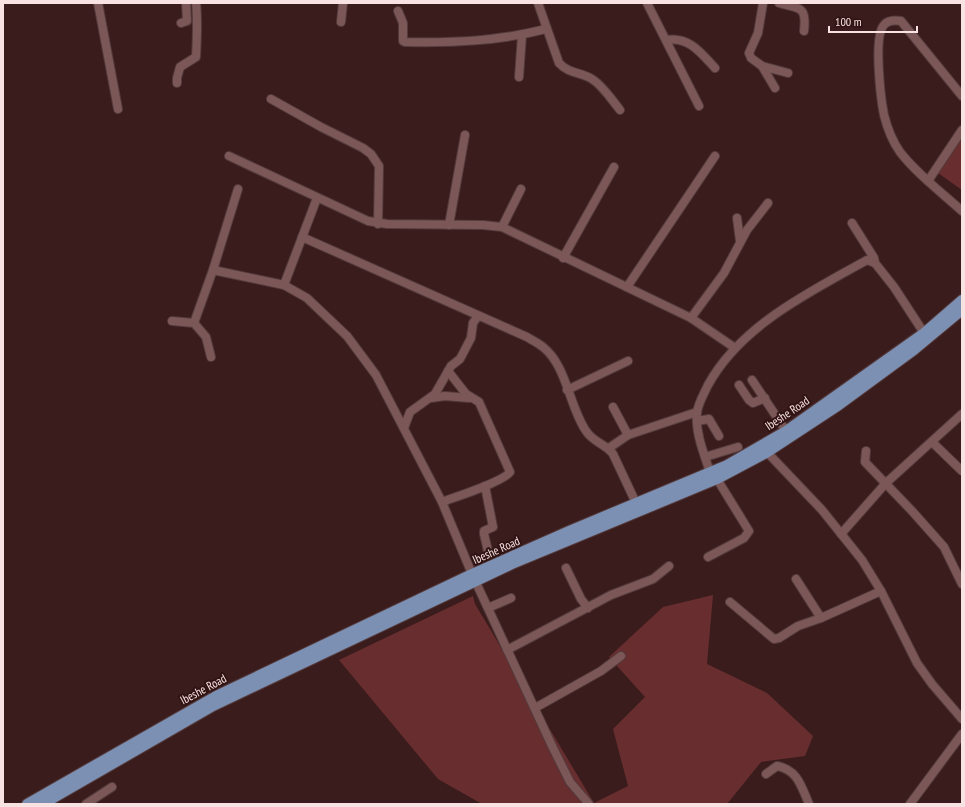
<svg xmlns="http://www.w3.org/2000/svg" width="965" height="807" viewBox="0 0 965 807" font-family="'PT Sans Narrow',sans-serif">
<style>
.green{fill:#682e2f}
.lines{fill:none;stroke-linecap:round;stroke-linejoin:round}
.minor-casing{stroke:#543a3c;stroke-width:10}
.major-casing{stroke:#543a3c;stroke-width:12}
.minor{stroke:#7b5857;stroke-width:8}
.major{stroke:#7c90b3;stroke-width:10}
.labels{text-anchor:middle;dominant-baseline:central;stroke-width:4;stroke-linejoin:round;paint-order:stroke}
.street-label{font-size:12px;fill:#f9e3e2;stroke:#301313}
</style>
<rect width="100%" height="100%" fill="#3b1c1c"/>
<g class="green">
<path d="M962 137V190L938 173Z"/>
<path d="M713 595 707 664 767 693 813 736 805 756 761 762 727 804H482L438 779 339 660 473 596 475 604 594 803 628 786 613 729 645 697 609 657 663 607Z"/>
</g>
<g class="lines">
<g class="minor-casing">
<g id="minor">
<path d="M98 3 118 109"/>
<path d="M538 3 559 63C569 74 581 72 592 79 603 86 612 100 620 110"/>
<path d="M647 3 699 106"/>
<path d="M763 3 758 33 749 53 751 58 762 66 788 73"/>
<path d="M779 3C799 9 807 5 804 31"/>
<path d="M398 11 403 23V41L405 42C454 43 499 41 546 29"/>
<path d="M341 22 343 3"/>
<path d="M181 23 187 21 186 3"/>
<path d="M666 40C689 36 701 53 715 68"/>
<path d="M762 66 775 88"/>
<path d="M519 77 522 35"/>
<path d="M177 83V78L180 67 196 57C197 38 198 21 196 3"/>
<path d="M962 96 901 21C894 20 888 20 884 25 873 36 881 100 884 115 887 127 893 142 900 152 917 174 941 192 962 211"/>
<path d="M271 99 321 127 363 148 371 154 379 166 378 224"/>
<path d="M229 156 368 221 387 224 483 225 502 227 691 318 735 348"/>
<path d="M928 181 962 130"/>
<path d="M737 218 740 241"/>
<path d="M852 223 874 258 875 263 894 287 924 333"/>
<path d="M449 225 465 135"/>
<path d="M502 227 521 189"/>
<path d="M302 237 527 337C532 340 538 343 543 347 567 366 569 406 586 431 594 443 606 444 613 454L636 503"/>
<path d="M563 258 614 167"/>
<path d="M213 270 284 285 307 298 347 336 376 375 442 502 472 574 553 748 570 782 589 804"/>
<path d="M284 285 317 198"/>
<path d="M627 287 715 156"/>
<path d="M691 318 724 273 747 230 768 203"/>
<path d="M172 321 194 323 206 337 211 357"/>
<path d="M194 323 213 270 238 189"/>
<path d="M752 380 786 431"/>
<path d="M739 385 749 400 753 403 765 398"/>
<path d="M567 390 628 361"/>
<path d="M431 398 445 396 469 398"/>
<path d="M613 407 628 435"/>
<path d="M697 421 709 419 719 436"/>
<path d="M404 428 410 412 435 394 451 366 460 359 471 338 473 323 478 316"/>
<path d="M932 442 962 471"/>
<path d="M609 448 628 435 697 412"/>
<path d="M764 449 822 510 862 560 881 591 917 663 932 684 962 719"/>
<path d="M866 451 865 462 912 511 944 547 962 584"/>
<path d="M705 457 738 447"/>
<path d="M710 472C704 454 695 432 697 413 698 403 704 394 708 385 741 325 810 292 867 260L875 263"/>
<path d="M485 486 493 527 484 531V534L488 551"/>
<path d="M442 502C455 497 503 482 510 472L479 402 466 394 448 371"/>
<path d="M841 534 886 483 962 414"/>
<path d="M708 557 744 538 749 531 717 479"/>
<path d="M566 568 581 599 588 608"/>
<path d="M796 579 821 618"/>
<path d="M730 602 774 639 779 638 798 626 821 618 881 591"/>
<path d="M488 608 511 598"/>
<path d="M507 650 611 595 653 579 669 566"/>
<path d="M535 708 601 671 621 656"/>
<path d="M766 774 777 766C798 770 801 786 809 804"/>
<path d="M86 804 112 787"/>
<path d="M910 804 962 734"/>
</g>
</g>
<g class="major-casing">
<g id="major">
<path d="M27 804 216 696 472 574 569 531 727 465 786 431 924 333 962 300"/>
<path d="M43 804 213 706 512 564 717 479 766 453 839 405 914 350 962 310"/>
</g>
</g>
<use href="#minor" class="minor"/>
<use href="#major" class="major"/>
</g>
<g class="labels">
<g class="street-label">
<text transform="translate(787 413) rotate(-34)">Ibeshe Road</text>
<text transform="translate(496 550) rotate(-24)">Ibeshe Road</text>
<text transform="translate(203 689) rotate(-28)">Ibeshe Road</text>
</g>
</g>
<rect width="965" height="807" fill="none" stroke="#f9e3e2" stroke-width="8"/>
<path d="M829 26v6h88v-6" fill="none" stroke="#f9e3e2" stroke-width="2"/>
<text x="835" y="26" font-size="12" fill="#f9e3e2" stroke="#301313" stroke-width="3" paint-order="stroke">100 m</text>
</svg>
